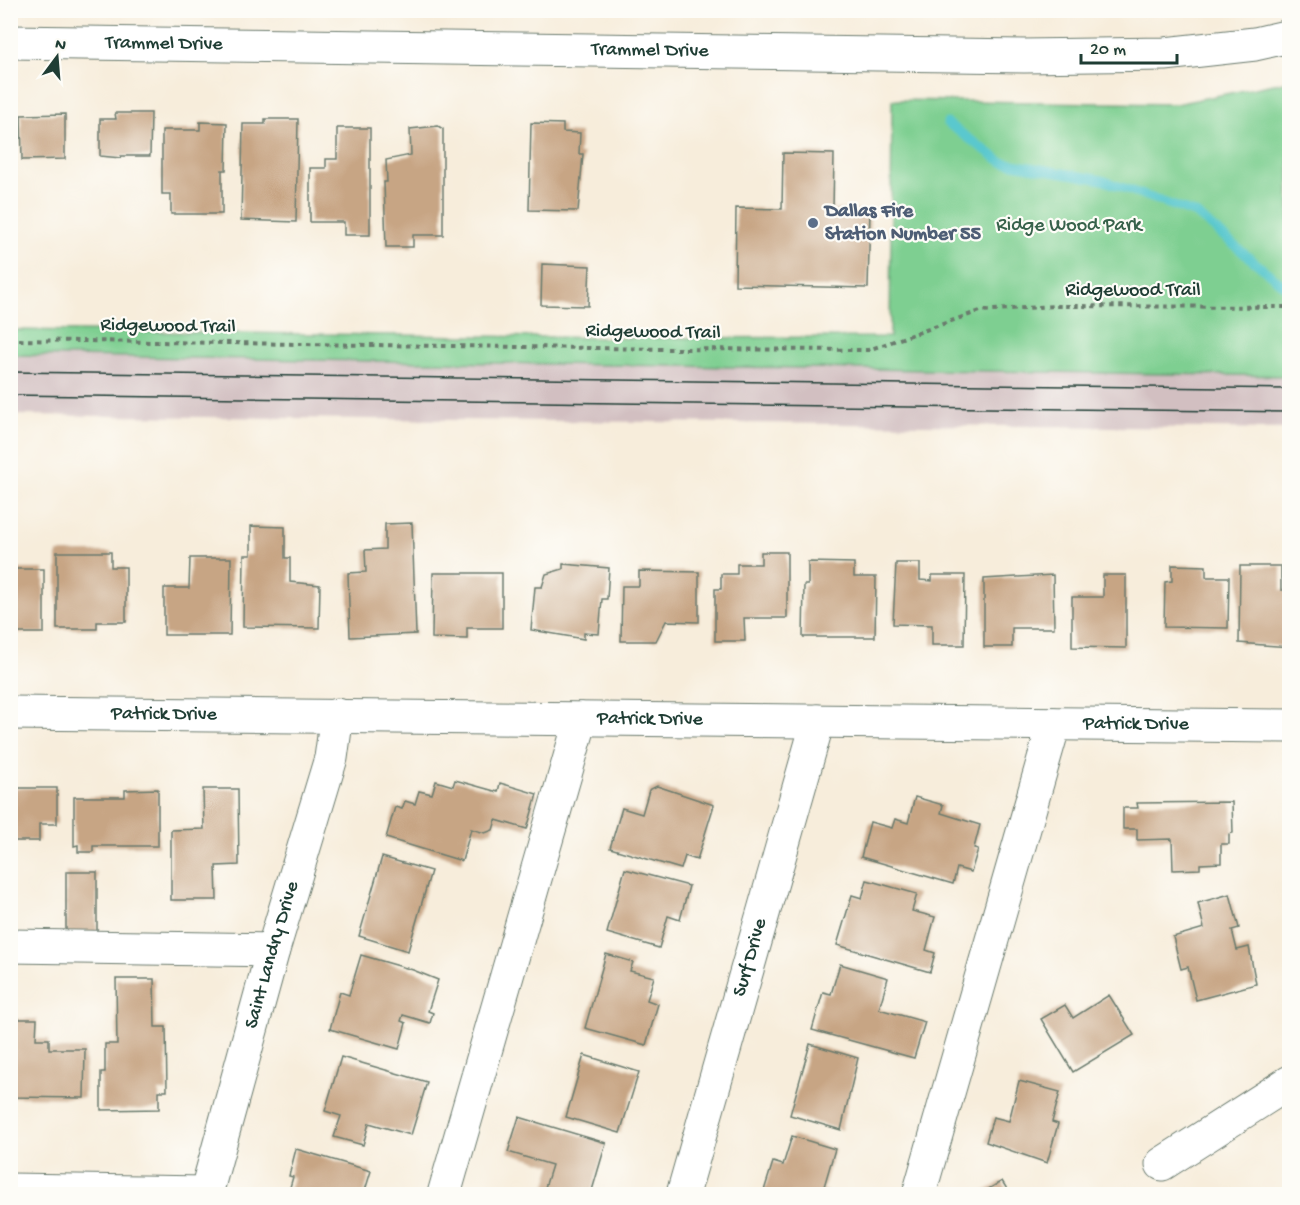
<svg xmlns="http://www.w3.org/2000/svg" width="1300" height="1205" viewBox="0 0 1300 1205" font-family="'Gochi Hand',sans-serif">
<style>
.industrial{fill:#d2bfc1}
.green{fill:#7ecf91;stroke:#4e8662;stroke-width:1.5}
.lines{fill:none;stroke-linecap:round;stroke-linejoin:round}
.stream{stroke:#5ac8ce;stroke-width:9}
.building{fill:#c7a584}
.minor-casing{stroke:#6b7b6e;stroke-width:35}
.path{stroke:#6b7b6e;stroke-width:4;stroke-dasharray:4.5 4.5;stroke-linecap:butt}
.minor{stroke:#fff;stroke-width:33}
.tram{stroke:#1f3d34;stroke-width:1.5}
.service-dot{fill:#5c6f8a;stroke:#fdfcf7;stroke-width:2}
.labels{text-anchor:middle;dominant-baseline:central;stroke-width:4.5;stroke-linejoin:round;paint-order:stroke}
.street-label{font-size:20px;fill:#1f3d34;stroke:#fdfcf7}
.service-label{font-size:20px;font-weight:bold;fill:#4e5e75;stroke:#fdfcf7;text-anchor:start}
.park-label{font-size:20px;fill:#37624b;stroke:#fdfcf7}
</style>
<rect width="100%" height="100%" fill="#fdfcf7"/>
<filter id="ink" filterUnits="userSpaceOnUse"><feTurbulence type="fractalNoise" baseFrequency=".0167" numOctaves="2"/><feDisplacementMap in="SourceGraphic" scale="12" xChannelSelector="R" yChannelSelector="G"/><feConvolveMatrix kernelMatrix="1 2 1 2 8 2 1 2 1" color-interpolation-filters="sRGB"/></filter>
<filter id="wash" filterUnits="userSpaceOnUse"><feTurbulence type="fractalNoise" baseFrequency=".008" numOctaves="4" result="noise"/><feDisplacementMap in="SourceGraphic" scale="24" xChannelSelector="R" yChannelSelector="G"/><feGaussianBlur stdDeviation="1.35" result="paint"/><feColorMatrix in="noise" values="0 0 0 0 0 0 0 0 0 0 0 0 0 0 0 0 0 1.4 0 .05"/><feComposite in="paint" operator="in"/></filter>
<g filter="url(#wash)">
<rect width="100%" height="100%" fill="#f7eddb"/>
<path class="industrial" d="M11 355 1290 376 1289 429 11 415Z"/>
<path class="green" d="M1289 81V376L11 355V330L617 338 890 337 892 100 1176 104Z"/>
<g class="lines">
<path class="stream" d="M947 123 1002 162 1102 180 1196 214 1289 290"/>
</g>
<g id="blocks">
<g class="building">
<path d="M115 113H151L150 156H121V158L100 156V119H116Z"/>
<path d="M65 114V159L22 160 21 115Z"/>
<path d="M265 119H298L296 222 241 220 243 124H265Z"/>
<path d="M200 122 227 123 226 170H222V214H171V194H162V130H200Z"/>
<path d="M531 123 563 124V132L580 133 579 154H583L578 211 529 210Z"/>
<path d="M438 126 443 129V235H413V247H386L384 182H387L386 160 411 155 410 129Z"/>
<path d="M337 128H370V235H344V222H310V168H326V159H337Z"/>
<path d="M783 153 834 154 833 209 870 210 868 288 735 285 736 208 782 209Z"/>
<path d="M542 264 590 266 588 306 541 305Z"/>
<path d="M412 523 416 634 350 637 348 573 366 572 365 550 385 549V524Z"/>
<path d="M251 526 285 527V558H290V582L320 585 319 628 243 627 244 555H251Z"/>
<path d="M57 552H111V567H126V622H97V629H57Z"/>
<path d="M761 552H787V618H744L745 641H715V589H721V574H737V564H761Z"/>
<path d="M190 558H231L230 635H164V588H189Z"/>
<path d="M808 562 854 563V577H876L875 637H803L804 585H808Z"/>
<path d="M896 563H920V580L932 581V575H965L964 645H932V625L893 624Z"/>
<path d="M563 564 609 568 607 599H602L599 634 584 633V639L531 630 535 587H542L546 574 563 569Z"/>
<path d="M1172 565 1206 566V577H1229L1228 628 1164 627 1165 582 1172 581Z"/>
<path d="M1240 566H1281V590H1290V647L1239 643Z"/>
<rect x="10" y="569" width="34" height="64"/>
<path d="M639 571 699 572V622L666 621 656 641H621L622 586H639Z"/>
<path d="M433 573H502V628H467V639L432 638Z"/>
<path d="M1053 575 1054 628H1012V647H984V579Z"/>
<path d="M1103 575H1126V648L1072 647V597H1103Z"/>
<path d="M455 780 498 792 500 783 537 794 527 829 496 820 493 830 485 833 471 829 462 861 386 838 395 807 402 809 405 801 415 804 419 791 432 794 436 781 453 786Z"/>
<path d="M657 786 714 805 697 860 685 856 681 869 610 848 622 808 642 814 649 790Z"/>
<path d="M10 788H57V824H39V841H10Z"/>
<path d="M158 789V846H93V852H78V845L74 846V797H125V790Z"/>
<path d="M203 789H238L239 865 216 866 217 900H171V830L204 829Z"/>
<path d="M915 797 943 805 941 813 980 825 974 848 978 849 971 872 957 868 953 884 861 857 870 822 892 828 895 819 908 823Z"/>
<path d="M1232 802 1233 833 1229 834V844H1221V863L1200 864V869L1173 870 1172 839 1137 840V829H1123V808H1138L1137 803Z"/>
<path d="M382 857 431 871 408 951 359 936Z"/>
<path d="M625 869 689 886 680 920 668 916 659 948 607 933Z"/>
<rect x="66" y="872" width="31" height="62"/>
<path d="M867 880 917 894 912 911 935 917 926 950 935 953 930 972 837 945 852 895 862 898Z"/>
<path d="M1230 894 1239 928 1232 930 1237 950 1249 947 1256 984 1196 1000 1188 967 1181 969 1173 937 1204 928 1198 903Z"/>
<path d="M606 954 633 962 630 971 654 977 647 1000 658 1004 646 1045 585 1028Z"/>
<path d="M361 955 413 970 438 980 428 1011 433 1013 430 1023 403 1015 401 1021 406 1023 399 1049 330 1029 340 992 349 995Z"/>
<path d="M840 964 888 978 879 1009 925 1022 914 1058 812 1030 823 992 831 994Z"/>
<path d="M116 979H154L155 1027H166L167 1091H159V1109L101 1110V1072H105V1044H117Z"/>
<path d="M1109 995 1134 1035 1073 1072 1041 1019 1065 1005 1073 1018Z"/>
<path d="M10 1019H37L36 1039H49V1049H85L84 1098 10 1097Z"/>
<path d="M810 1044 858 1058 841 1130 790 1115Z"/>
<path d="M584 1055 639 1072 620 1133 566 1117Z"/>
<path d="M341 1057 427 1082 411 1135 369 1123 363 1145 334 1137 341 1116 325 1111Z"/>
<path d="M1019 1081 1060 1092 1052 1122 1058 1124 1047 1163 986 1142 993 1117 1009 1121Z"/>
<path d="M519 1117 606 1143 591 1194H543L552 1165 508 1152Z"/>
<path d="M792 1136 835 1149 823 1190 827 1191 826 1194H763L773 1162 783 1165Z"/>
<path d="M296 1149 371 1171 364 1194H288L293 1177 289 1176Z"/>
<path d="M1002 1181 1010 1194H980Z"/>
</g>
</g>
</g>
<g filter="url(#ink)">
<use href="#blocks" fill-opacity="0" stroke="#6b7b6e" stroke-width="1.5"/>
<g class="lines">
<g class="minor-casing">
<g id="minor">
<path id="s1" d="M10 42 1024 56 1165 54 1255 44 1290 36"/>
<path id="s2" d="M10 713 1290 726"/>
<path d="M10 946 273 950"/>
<path d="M1162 1164 1290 1082"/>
<path d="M10 1190 206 1193"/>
<path id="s3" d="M206 1194 273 950 331 758 337 715"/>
<path d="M444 1194 581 719"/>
<path id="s4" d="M683 1194 818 721"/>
<path d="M919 1194 1054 724"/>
</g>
</g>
<path class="path" d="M10 340 665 349 868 350 980 311 1055 306 1290 307"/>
<use href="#minor" class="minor"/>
<g class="tram">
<path d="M10 372 1290 389"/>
<path d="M10 395 1290 412"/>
</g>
</g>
</g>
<circle class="service-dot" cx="813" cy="223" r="6"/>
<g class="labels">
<g class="street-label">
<text stroke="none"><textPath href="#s1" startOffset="154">Trammel Drive</textPath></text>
<text stroke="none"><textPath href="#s1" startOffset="640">Trammel Drive</textPath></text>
<text x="1133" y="291">Ridgewood Trail</text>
<text transform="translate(168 327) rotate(1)">Ridgewood Trail</text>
<text transform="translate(653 333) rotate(1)">Ridgewood Trail</text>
<text stroke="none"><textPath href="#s2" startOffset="154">Patrick Drive</textPath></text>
<text stroke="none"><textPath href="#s2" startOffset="640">Patrick Drive</textPath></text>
<text stroke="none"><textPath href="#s2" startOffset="1126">Patrick Drive</textPath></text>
<text stroke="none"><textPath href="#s3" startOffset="248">Saint Landry Drive</textPath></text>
<text stroke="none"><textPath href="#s4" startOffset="246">Surf Drive</textPath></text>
</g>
<g class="service-label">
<text x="825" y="212">Dallas Fire<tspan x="825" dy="23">Station Number 55</tspan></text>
</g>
<g class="park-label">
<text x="1069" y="226">Ridge Wood Park</text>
</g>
</g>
<rect width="1300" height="1205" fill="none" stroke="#fdfcf7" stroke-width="36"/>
<g transform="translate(57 57) rotate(16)" stroke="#fdfcf7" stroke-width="4.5" paint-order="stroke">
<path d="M0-4.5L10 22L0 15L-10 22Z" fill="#1f3d34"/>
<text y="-9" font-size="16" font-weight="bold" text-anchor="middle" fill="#1f3d34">N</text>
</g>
<path d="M1081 54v9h96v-9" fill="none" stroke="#1f3d34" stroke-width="3"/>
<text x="1090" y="54" font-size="18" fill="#1f3d34" stroke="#fdfcf7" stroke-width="4.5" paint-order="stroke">20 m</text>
</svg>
